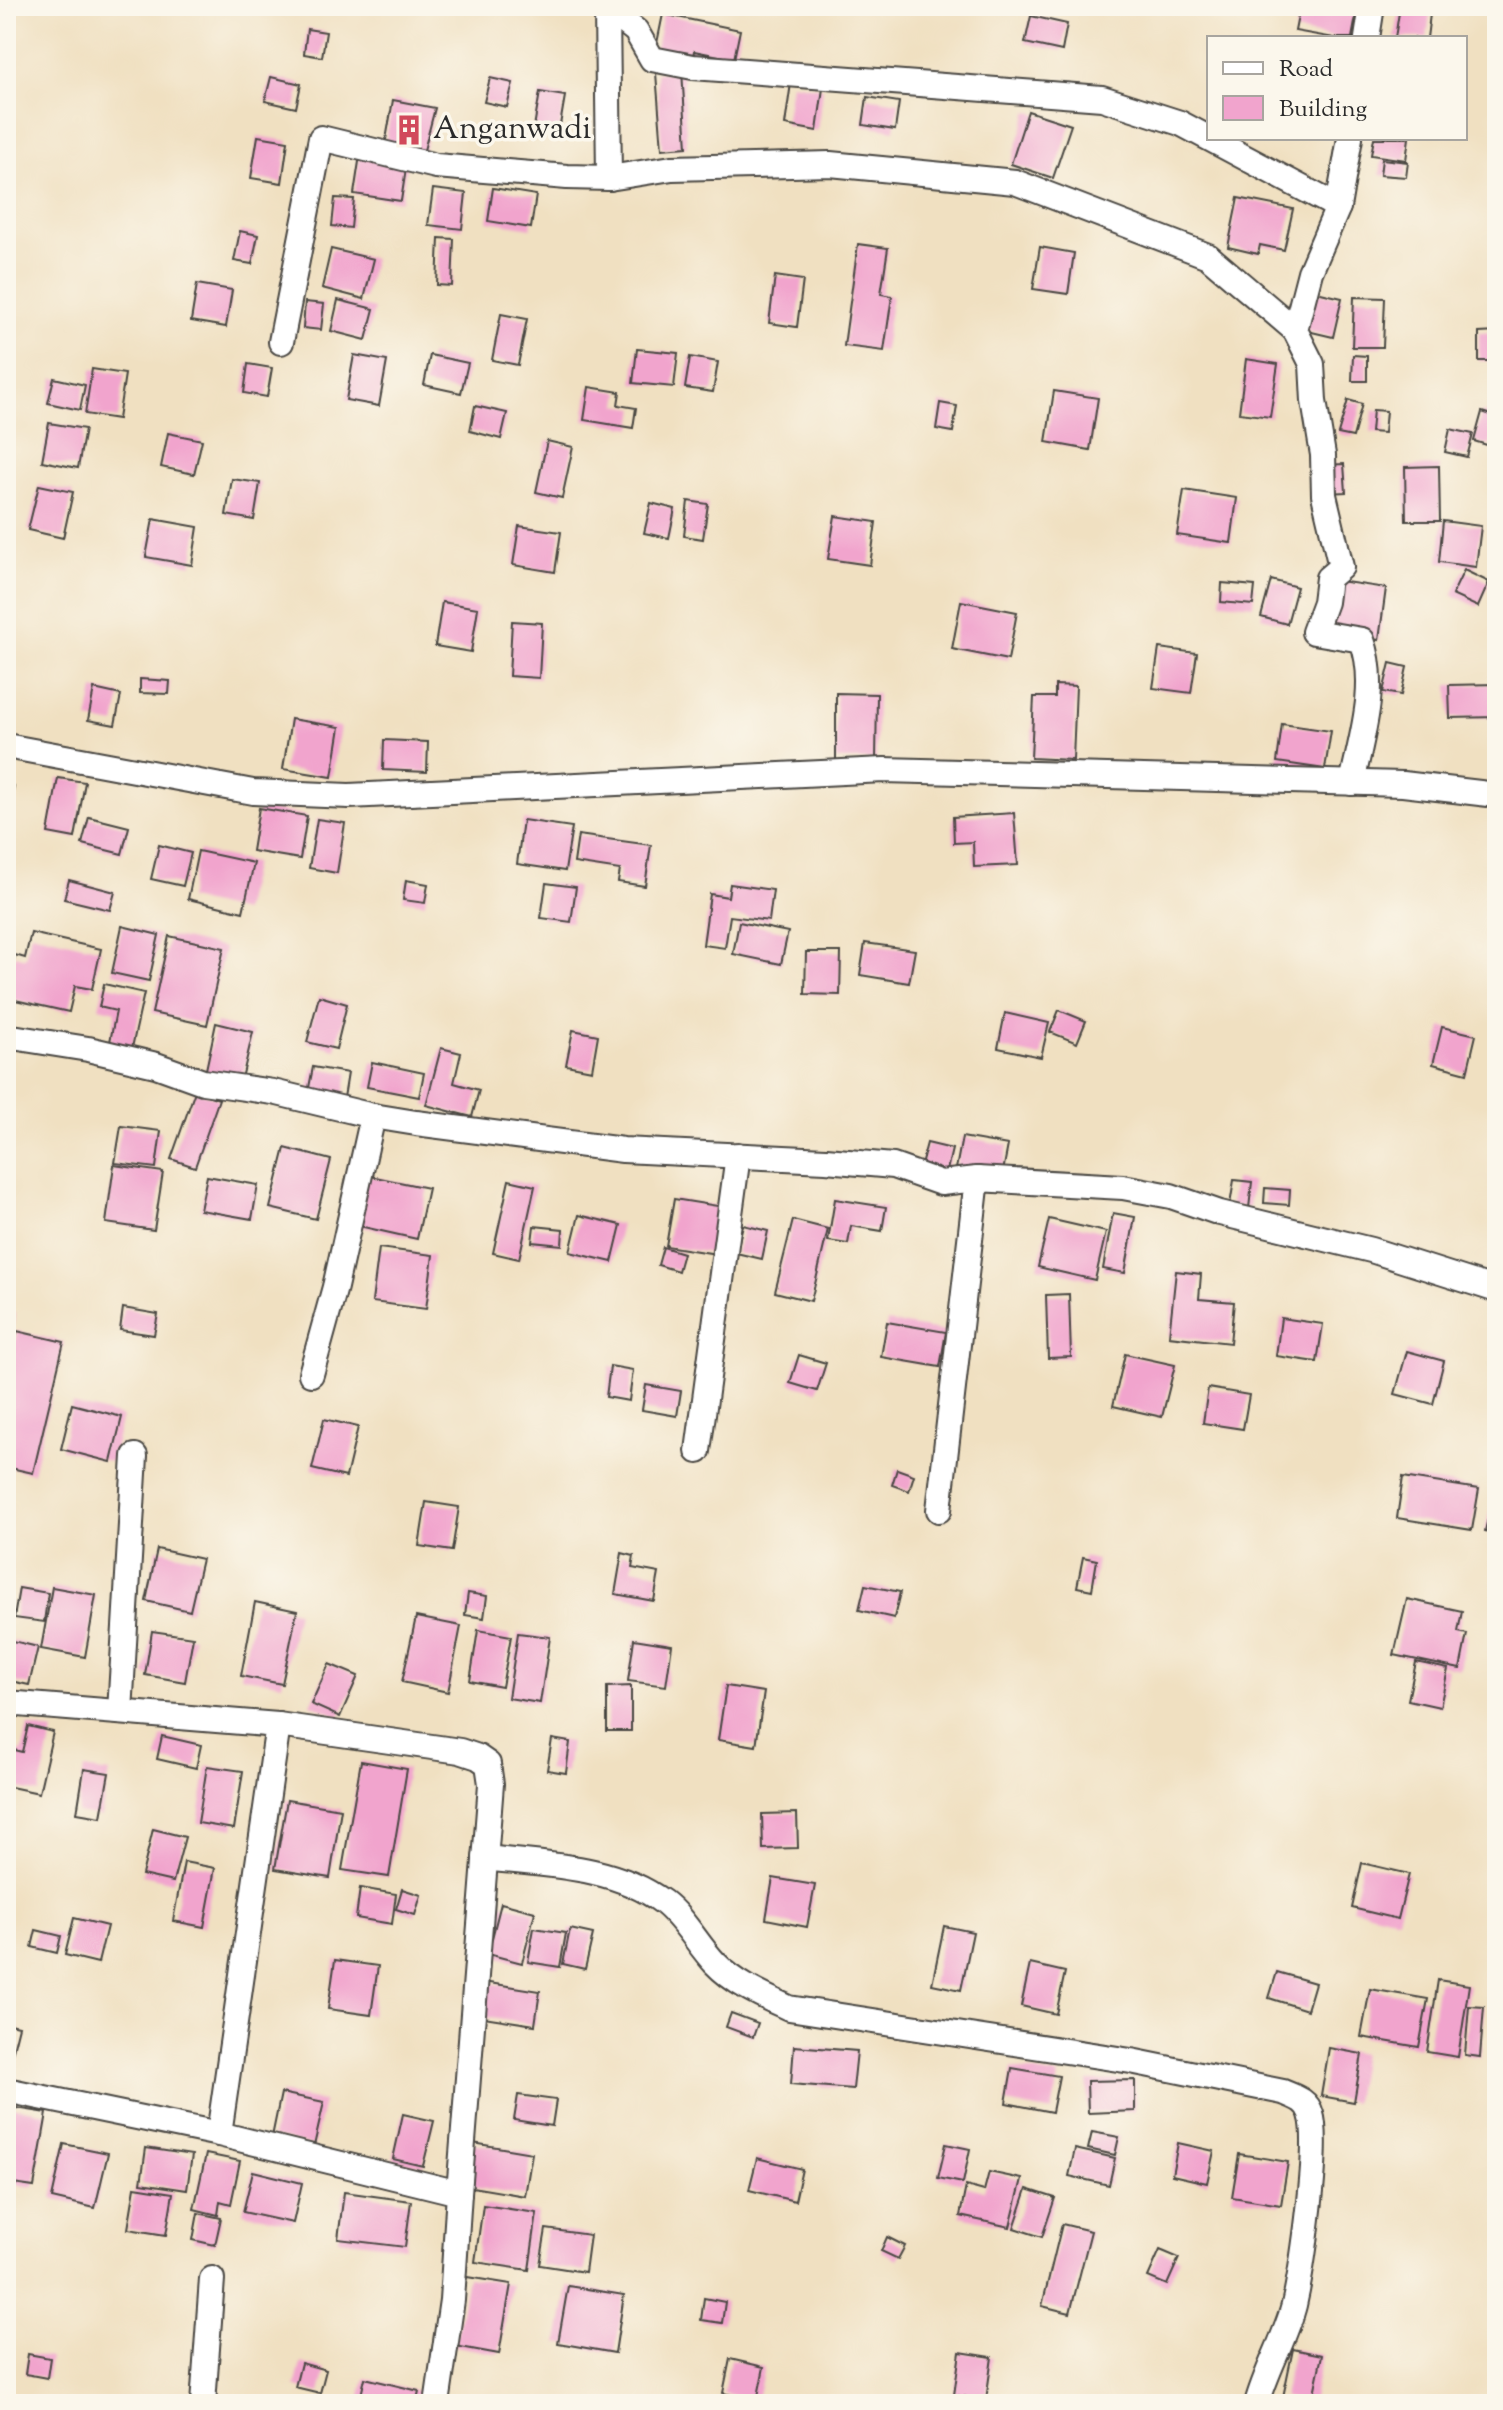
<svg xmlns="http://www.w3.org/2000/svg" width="1503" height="2410" viewBox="0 0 1503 2410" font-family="'Sorts Mill Goudy',serif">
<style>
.building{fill:#f1a4cd}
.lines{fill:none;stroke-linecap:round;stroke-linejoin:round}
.minor-casing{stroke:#494642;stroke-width:28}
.minor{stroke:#fff;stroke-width:24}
.labels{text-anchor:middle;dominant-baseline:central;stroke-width:7;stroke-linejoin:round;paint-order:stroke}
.poi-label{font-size:32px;fill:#2b2b2b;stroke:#fbf7ec;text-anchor:start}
</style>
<rect width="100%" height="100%" fill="#fbf7ec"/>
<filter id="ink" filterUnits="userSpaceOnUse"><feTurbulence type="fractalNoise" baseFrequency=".0125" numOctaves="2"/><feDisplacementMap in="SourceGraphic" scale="16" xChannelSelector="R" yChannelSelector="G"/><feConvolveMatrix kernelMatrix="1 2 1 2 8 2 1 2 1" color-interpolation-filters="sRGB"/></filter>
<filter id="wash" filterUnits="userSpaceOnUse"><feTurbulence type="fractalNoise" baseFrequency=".006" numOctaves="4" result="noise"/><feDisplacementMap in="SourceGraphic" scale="32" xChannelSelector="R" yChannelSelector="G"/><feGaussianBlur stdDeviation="1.8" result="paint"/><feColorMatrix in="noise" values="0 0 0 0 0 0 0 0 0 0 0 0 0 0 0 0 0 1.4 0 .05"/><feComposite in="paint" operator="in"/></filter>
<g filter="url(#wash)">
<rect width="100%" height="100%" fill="#f0e0c1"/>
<g id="blocks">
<g class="building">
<path d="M1300 6H1358L1352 38H1334L1295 31Z"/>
<path d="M1400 6H1431L1427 38H1395Z"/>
<path d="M663 14 740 30 734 59 694 51 691 65 654 58Z"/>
<path d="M1031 16 1067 24 1062 51 1025 43Z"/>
<path d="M307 29 326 32 322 57 304 54Z"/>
<path d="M682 71 687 147 662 149 656 73Z"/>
<path d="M271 77 301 84 296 108 265 101Z"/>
<path d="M490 78 513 83 507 107 484 102Z"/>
<path d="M791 83 823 88 817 131 785 125Z"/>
<path d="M540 92 565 96 559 131 534 127Z"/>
<path d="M867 97 899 102 895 130 863 125Z"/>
<path d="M393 100 435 108 422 158 384 151Z"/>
<path d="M1028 111 1071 125 1053 178 1011 164Z"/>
<path d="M258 136 288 141 282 183 251 178Z"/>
<path d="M1374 138H1409L1406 160 1371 155Z"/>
<path d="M360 155 407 162 401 201 354 194Z"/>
<path d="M1382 159 1408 162 1406 177 1380 175Z"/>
<path d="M493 188 536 195 531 228 488 221Z"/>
<path d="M433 189 466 193 462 229 428 225Z"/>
<path d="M335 198 354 199 351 228 332 226Z"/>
<path d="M1238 198 1293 209 1284 250 1260 245 1258 254 1228 247Z"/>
<path d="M240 231 258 235 252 264 234 261Z"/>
<path d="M439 238 454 239 452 286 437 285Z"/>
<path d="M858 244 888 248 881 294 892 296 884 351 844 346Z"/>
<path d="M1040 247 1074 253 1068 294 1033 289Z"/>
<path d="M331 249 374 259 364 299 322 288Z"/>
<path d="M775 276 803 280 797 327 769 323Z"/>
<path d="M197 284 232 290 226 327 191 321Z"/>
<path d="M1308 290 1342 298 1333 337 1299 329Z"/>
<path d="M1354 297 1385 298 1383 347H1352Z"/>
<path d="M338 300 374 309 366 340 331 331Z"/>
<path d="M305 302 324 304 321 330 303 328Z"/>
<path d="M501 314 527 319 518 365 492 360Z"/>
<path d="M1497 332V361H1479V333Z"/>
<path d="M637 349 678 353 674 387 633 383Z"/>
<path d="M354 355 387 361 379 406 346 400Z"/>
<path d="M430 355 468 363 461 393 424 385Z"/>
<path d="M1353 355 1367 356V381H1352Z"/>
<path d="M690 357 718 362 713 392 685 388Z"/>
<path d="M1246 359 1278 364 1270 417 1239 413Z"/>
<path d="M248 364 272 368 267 397 244 393Z"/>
<path d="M92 369 125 374 118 419 85 414Z"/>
<path d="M54 378 85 385 80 410 48 403Z"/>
<path d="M589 387 620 392 618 405 636 408 633 428 584 420Z"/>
<path d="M1054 391 1098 398 1090 450 1046 442Z"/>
<path d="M1348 400 1362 404 1353 437 1338 434Z"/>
<path d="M940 403 957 406 953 432 936 429Z"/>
<path d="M475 406 507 413 501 439 470 431Z"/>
<path d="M1373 410 1386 411 1384 433 1371 432Z"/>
<path d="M1482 412 1497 417 1490 446 1474 441Z"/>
<path d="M49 423 85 429 78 468 42 461Z"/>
<path d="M1450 429 1473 434 1467 457 1445 452Z"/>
<path d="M168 433 202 440 194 474 161 467Z"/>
<path d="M547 441 573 447 562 498 536 492Z"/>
<path d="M1344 464 1346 492 1327 493 1325 465Z"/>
<path d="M1439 466 1440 521H1406L1405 467Z"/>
<path d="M232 479 260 483 254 520 226 515Z"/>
<path d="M39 485 73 492 63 538 28 530Z"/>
<path d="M1184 490 1237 498 1231 543 1177 535Z"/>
<path d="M688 501 708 504 703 539 684 536Z"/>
<path d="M651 503 675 509 669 538 644 533Z"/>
<path d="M835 516 876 522 870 565 828 559Z"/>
<path d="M153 519 198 527 192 565 146 557Z"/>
<path d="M1443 521 1481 526 1476 567 1439 562Z"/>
<path d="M519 526 561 532 555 572 513 565Z"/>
<path d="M1464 570 1489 582 1478 607 1452 595Z"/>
<path d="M1271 580 1297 587 1287 624 1261 617Z"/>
<path d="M1332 580 1386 588 1379 640 1324 632Z"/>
<path d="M1222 583 1255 586 1253 605 1221 602Z"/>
<path d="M961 601 1017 612 1008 660 952 649Z"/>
<path d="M442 602 478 608 471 652 435 646Z"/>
<path d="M512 621 542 623 539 678 509 676Z"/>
<path d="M1159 648 1197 653 1191 693 1153 688Z"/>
<path d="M1390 663 1407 667 1401 695 1383 692Z"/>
<path d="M140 679 170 681 169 694 140 693Z"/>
<path d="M1497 684V717L1450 718 1449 685Z"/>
<path d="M1055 685 1076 686 1073 760 1031 758 1034 697H1055Z"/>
<path d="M94 689 121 695 115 725 88 720Z"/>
<path d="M836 693 877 694 876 760H836Z"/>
<path d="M291 719 340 727 332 777 283 769Z"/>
<path d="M1282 724 1331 731 1325 769 1277 762Z"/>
<path d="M384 740 428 742 427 772 383 770Z"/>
<path d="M58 778 85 782 75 838 48 833Z"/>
<path d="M6 784 14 786 8 822H6Z"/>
<path d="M259 808 307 816 300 859 252 851Z"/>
<path d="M1014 813 1018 865 974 867 973 842 954 843 953 817Z"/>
<path d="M89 817 129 827 122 854 82 844Z"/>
<path d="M317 819 345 823 337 873 309 868Z"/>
<path d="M523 820 572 827 565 871 517 864Z"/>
<path d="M578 835 651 845 645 886 618 882 620 870 574 863Z"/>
<path d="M159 845 191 853 183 886 151 879Z"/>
<path d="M198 851 254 863 243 912 188 899Z"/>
<path d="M69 880 115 892 110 910 64 899Z"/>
<path d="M406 880 428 884 425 903 403 900Z"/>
<path d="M546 883 576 887 571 922 541 918Z"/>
<path d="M730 884 773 890 769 921 730 916 725 948 703 945 710 894 728 897Z"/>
<path d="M739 922 788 932 781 964 733 954Z"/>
<path d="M122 926 159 935 149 981 112 973Z"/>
<path d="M31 933 101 949 92 989 75 986 69 1012 6 998 15 955 25 958Z"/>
<path d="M169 936 224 948 207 1025 152 1013Z"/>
<path d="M865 943 915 950 909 983 860 975Z"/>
<path d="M806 952H841L840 995 805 994Z"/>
<path d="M104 984 144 993 130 1057 108 1052 116 1011 99 1007Z"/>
<path d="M319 996 347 1004 336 1049 307 1042Z"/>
<path d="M1059 1010 1086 1021 1077 1043 1050 1032Z"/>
<path d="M1005 1013 1049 1023 1041 1057 998 1048Z"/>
<path d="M216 1023 253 1032 240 1087 204 1079Z"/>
<path d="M1442 1027 1476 1035 1467 1073 1433 1064Z"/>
<path d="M573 1030 598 1035 592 1070 566 1065Z"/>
<path d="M441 1048 461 1053 454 1083 479 1090 472 1117 426 1105Z"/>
<path d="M372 1062 424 1073 419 1097 367 1087Z"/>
<path d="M313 1067 348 1073 343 1104 307 1098Z"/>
<path d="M195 1091 219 1099 195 1167 171 1159Z"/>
<path d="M121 1126 161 1131 156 1168 115 1163Z"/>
<path d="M962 1137 1008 1145 1002 1177 956 1169Z"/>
<path d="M927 1143 952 1149 945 1179 919 1173Z"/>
<path d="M285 1148 331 1160 316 1219 270 1208Z"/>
<path d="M114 1165 163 1172 154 1230 106 1223Z"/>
<path d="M361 1174 428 1188 417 1239 350 1224Z"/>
<path d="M207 1176 258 1185 252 1219 200 1210Z"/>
<path d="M509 1180 535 1186 519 1259 493 1253Z"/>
<path d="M1234 1180 1252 1182 1249 1208 1230 1205Z"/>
<path d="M1265 1188 1290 1190 1289 1205 1264 1203Z"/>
<path d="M674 1199 724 1207 717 1254 666 1246Z"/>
<path d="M835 1199 886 1207 882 1231 851 1226 848 1244 828 1241Z"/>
<path d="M1113 1213 1135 1217 1125 1273 1103 1269Z"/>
<path d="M579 1215 621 1225 612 1262 570 1252Z"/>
<path d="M1049 1219 1106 1232 1095 1280 1038 1267Z"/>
<path d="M793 1220 828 1229 811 1301 775 1292Z"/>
<path d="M743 1225 768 1231 762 1259 736 1253Z"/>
<path d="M534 1226 563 1229 562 1245 532 1242Z"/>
<path d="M663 1247 683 1253 678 1271 658 1265Z"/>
<path d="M379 1248 433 1255 426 1309 372 1302Z"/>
<path d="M1176 1271 1201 1274 1199 1299 1234 1302 1230 1343 1169 1336Z"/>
<path d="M1069 1294 1071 1357 1048 1358 1046 1295Z"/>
<path d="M123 1308 158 1314 154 1335 120 1330Z"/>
<path d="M6 1312 15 1314 8 1354H6Z"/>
<path d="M1281 1318 1323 1324 1317 1362 1276 1356Z"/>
<path d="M887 1322 946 1332 940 1367 881 1357Z"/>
<path d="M17 1331 64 1342 33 1473 6 1467V1381Z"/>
<path d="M1407 1351 1444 1361 1433 1404 1395 1394Z"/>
<path d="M1125 1354 1175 1365 1162 1417 1113 1406Z"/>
<path d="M799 1355 826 1363 817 1391 790 1383Z"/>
<path d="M610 1366 633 1370 629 1401 606 1397Z"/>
<path d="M646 1385 681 1391 677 1416 642 1410Z"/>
<path d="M1208 1388 1249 1395 1243 1429 1203 1423Z"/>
<path d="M72 1404 122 1417 111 1462 61 1449Z"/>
<path d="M324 1419 358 1427 346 1477 312 1469Z"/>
<path d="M897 1469 914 1475 909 1491 892 1485Z"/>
<path d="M1403 1477 1479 1489 1472 1530 1397 1518Z"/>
<path d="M1496 1486H1497V1534L1485 1531Z"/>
<path d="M426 1502 459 1507 452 1551 419 1546Z"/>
<path d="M157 1549 202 1559 190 1611 146 1601Z"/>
<path d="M622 1553 634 1556 632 1568 659 1573 654 1601 615 1594Z"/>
<path d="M1083 1557 1097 1560 1092 1590 1077 1587Z"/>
<path d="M865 1585 900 1592 894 1618 859 1610Z"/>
<path d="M52 1587 96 1595 85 1657 41 1649Z"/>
<path d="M19 1588 48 1593 44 1622 14 1618Z"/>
<path d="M468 1593 487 1596 484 1618 465 1615Z"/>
<path d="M1407 1599 1462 1611 1458 1632 1467 1634 1460 1669 1394 1655Z"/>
<path d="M255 1602 297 1611 282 1684 241 1676Z"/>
<path d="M416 1617 461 1626 448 1692 402 1682Z"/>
<path d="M478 1630 511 1636 502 1687 470 1681Z"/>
<path d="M152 1631 193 1637 185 1682 145 1675Z"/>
<path d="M518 1633 550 1637 540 1703 508 1698Z"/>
<path d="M634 1639 672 1645 666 1686 628 1681Z"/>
<path d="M9 1640 38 1647 29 1685 6 1680V1656Z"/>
<path d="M1416 1662 1448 1669 1440 1707 1408 1700Z"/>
<path d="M329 1664 358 1676 340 1717 311 1704Z"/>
<path d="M631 1686V1731H607V1687Z"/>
<path d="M726 1686 764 1692 756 1746 718 1740Z"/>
<path d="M28 1726 53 1732 39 1793 6 1786V1764L10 1749 22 1752Z"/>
<path d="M162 1736 201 1745 196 1768 157 1759Z"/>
<path d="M552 1739 570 1742 566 1773 547 1770Z"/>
<path d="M361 1761 407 1769 389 1877 342 1870Z"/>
<path d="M207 1766 243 1771 234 1829 198 1823Z"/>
<path d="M84 1769 109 1773 101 1817 77 1813Z"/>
<path d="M287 1800 341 1809 330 1878 275 1869Z"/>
<path d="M797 1813 798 1848 763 1849 762 1814Z"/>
<path d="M153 1829 185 1837 173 1882 142 1875Z"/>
<path d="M184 1862 215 1868 204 1927 173 1921Z"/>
<path d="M1362 1863 1409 1874 1398 1919 1352 1908Z"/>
<path d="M773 1878 815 1885 807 1927 766 1919Z"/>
<path d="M360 1888 396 1894 392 1924 356 1918Z"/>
<path d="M402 1889 421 1895 415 1915 396 1909Z"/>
<path d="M501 1903 535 1912 522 1963 488 1954Z"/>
<path d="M74 1918 107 1926 98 1963 65 1955Z"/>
<path d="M944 1926 973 1932 961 1990 932 1984Z"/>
<path d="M534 1928 566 1933 560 1967 528 1962Z"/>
<path d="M570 1929 593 1934 585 1969 563 1964Z"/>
<path d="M36 1930 61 1936 57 1953 32 1947Z"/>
<path d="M335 1960 378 1966 371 2015 328 2009Z"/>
<path d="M1030 1964 1065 1972 1056 2014 1021 2006Z"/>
<path d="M1277 1972 1315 1983 1307 2010 1269 1998Z"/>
<path d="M1438 1980 1469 1985 1458 2057 1427 2052Z"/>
<path d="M483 1982 540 1991 535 2025 477 2016Z"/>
<path d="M1370 1989 1428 1999 1419 2047 1361 2037Z"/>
<path d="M1469 2006 1484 2007 1480 2057 1465 2055Z"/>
<path d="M731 2013 758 2023 753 2037 726 2027Z"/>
<path d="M6 2023 19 2026 7 2074H6Z"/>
<path d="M794 2046 857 2051 853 2089 791 2084Z"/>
<path d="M1329 2048 1362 2054 1354 2102 1321 2096Z"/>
<path d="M1012 2068 1059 2076 1052 2112 1006 2103Z"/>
<path d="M1135 2080V2111L1088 2113 1087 2081Z"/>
<path d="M281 2093 324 2102 314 2146 272 2137Z"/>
<path d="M518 2095 556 2100 552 2126 514 2120Z"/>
<path d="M10 2107 47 2113 34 2187 6 2183V2132Z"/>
<path d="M403 2114 434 2121 423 2166 393 2159Z"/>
<path d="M1092 2132 1119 2137 1115 2155 1088 2149Z"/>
<path d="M473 2143 532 2153 525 2196 466 2186Z"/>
<path d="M1178 2143 1214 2151 1207 2183 1172 2175Z"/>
<path d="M64 2144 108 2153 95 2208 52 2198Z"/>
<path d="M946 2144 970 2149 963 2183 938 2178Z"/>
<path d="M146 2148 192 2155 187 2190 141 2183Z"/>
<path d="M1075 2149 1115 2158 1109 2185 1069 2176Z"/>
<path d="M206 2154 240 2161 231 2204 220 2201 218 2215 194 2209Z"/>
<path d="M1239 2154 1288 2162 1281 2205 1232 2197Z"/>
<path d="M757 2158 802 2169 795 2201 749 2190Z"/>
<path d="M253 2171 302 2183 293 2223 243 2212Z"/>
<path d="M989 2172 1022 2179 1010 2227 960 2216 966 2186 984 2191Z"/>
<path d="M135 2187 173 2193 166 2235 128 2229Z"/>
<path d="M1027 2189 1055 2198 1042 2237 1014 2228Z"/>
<path d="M344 2192 411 2201 405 2247 338 2239Z"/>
<path d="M483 2205 537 2213 529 2270 475 2262Z"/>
<path d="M198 2213 221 2218 215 2245 193 2240Z"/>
<path d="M1062 2224 1091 2231 1070 2313 1042 2306Z"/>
<path d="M546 2229 590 2235 585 2272 540 2265Z"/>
<path d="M887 2237 905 2246 898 2259 881 2251Z"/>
<path d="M1160 2250 1179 2258 1167 2285 1148 2277Z"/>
<path d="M467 2277 511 2284 499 2354 455 2346Z"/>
<path d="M568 2286 624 2295 615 2353 558 2343Z"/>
<path d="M704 2298 725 2302 722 2323 701 2320Z"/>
<path d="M1293 2349 1322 2355 1312 2403 1283 2397Z"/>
<path d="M960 2352 992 2357 986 2400 954 2395Z"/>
<path d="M28 2354 50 2358 47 2378 25 2374Z"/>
<path d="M730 2359 764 2367 757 2401 723 2393Z"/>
<path d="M301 2363 326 2370 320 2393 295 2387Z"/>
<path d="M365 2378 419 2391 416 2404H359Z"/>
</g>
</g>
</g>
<g filter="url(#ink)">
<use href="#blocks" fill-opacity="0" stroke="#494642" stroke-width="2"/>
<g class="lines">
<g class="minor-casing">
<g id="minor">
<path d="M604 6 636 31 652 59 693 67 1102 98 1180 123 1338 207"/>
<path d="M607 10 609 178 672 168 830 164 1015 182 1208 256 1295 330"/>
<path d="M1367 38 1372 6"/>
<path d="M1350 138 1338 207 1310 272 1295 330 1312 364 1314 401 1323 455 1324 495 1341 567 1328 578 1325 602 1314 632 1362 640C1379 685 1361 738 1352 783"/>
<path d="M281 342 321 138 436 166 567 177 609 178"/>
<path d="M6 746 253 792 349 796 884 770 1403 784 1497 795"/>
<path d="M6 1036 88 1049 156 1065 203 1082 273 1092 373 1116 416 1123 623 1150 826 1160 893 1166 941 1183 977 1179 1123 1187 1171 1196 1220 1213 1371 1250 1497 1290"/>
<path d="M311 1374 335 1287 373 1116"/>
<path d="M698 1451 738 1155"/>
<path d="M939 1510 977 1179"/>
<path d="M6 1703 278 1725 219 2134 459 2193 452 2300 437 2404"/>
<path d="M120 1712 135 1456"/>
<path d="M278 1725 460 1751 478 1757 488 1764 491 1784 459 2193"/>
<path d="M485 1858C545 1865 613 1865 663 1902 684 1918 697 1944 715 1963 735 1984 763 1996 789 2008L1131 2061 1283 2092C1295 2097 1307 2100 1311 2114 1321 2144 1302 2270 1294 2305 1286 2337 1266 2370 1257 2404"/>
<path d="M6 2090 219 2134"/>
<path d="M203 2404 212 2279"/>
</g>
</g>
<use href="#minor" class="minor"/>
</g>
</g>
<defs>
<g id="building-bare" transform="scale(2.4)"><path d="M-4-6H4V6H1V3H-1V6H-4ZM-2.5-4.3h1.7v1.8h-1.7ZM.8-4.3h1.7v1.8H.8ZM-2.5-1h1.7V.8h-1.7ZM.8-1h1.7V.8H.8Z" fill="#d1495b" stroke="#fbf7ec" stroke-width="2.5" paint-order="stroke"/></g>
</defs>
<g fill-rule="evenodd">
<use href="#building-bare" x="409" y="130"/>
</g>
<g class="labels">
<g class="poi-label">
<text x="433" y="130">Anganwadi</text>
</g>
</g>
<rect width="1503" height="2410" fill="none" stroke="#fbf7ec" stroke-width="32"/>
<rect x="1207" y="36" width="260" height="104" fill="#fbf7ec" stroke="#a8a59f" stroke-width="2"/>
<rect x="1223" y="62" width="40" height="12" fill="#ffffff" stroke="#a8a59f" stroke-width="2"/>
<text x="1279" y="76" font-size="24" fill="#2b2b2b">Road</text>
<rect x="1223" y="96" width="40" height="24" fill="#f1a4cd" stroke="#a8a59f" stroke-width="2"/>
<text x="1279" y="116" font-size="24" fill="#2b2b2b">Building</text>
</svg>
